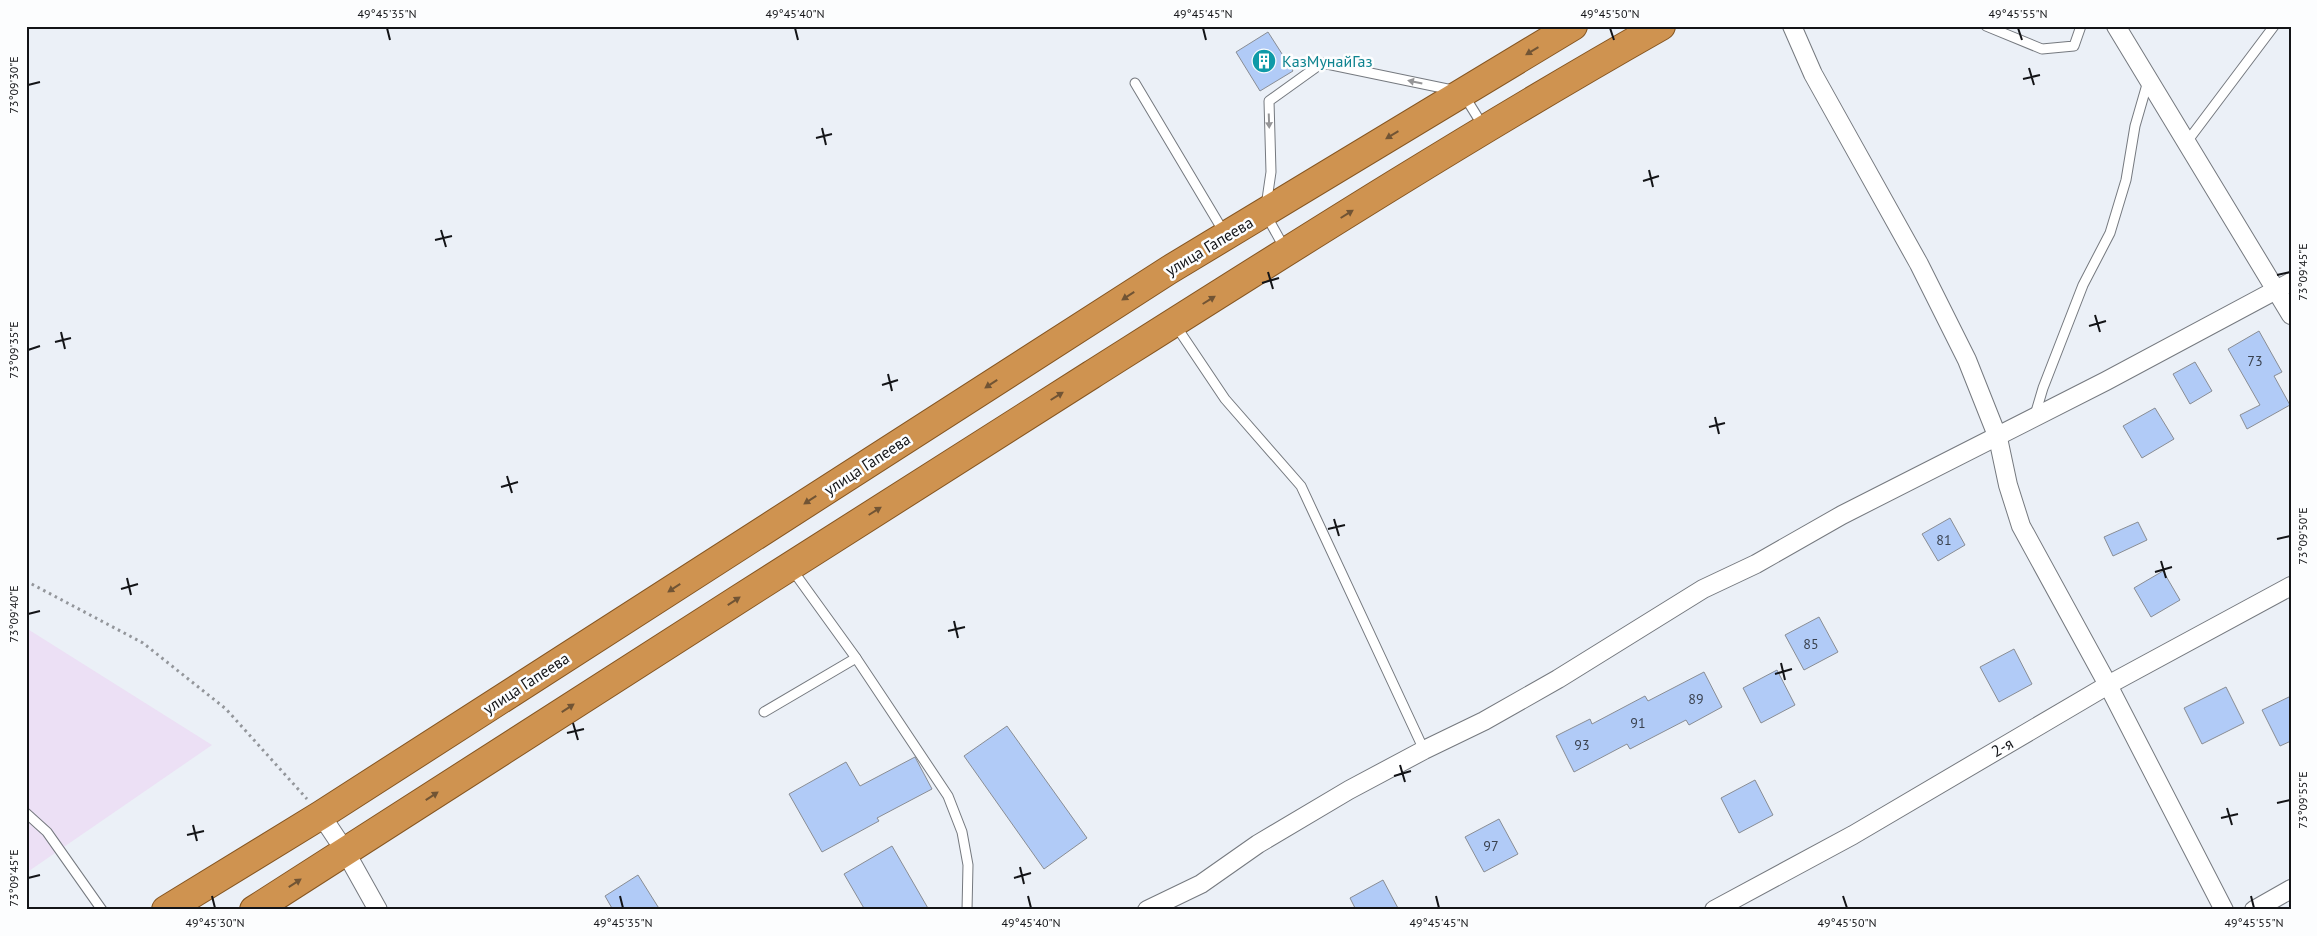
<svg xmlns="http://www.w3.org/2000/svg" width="2317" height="936" viewBox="0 0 2317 936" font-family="'PT Sans',sans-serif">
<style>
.commercial{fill:#ece0f5}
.building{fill:#b1cbf7;stroke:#898d94}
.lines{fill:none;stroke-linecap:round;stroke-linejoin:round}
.service-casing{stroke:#75797f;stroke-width:11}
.minor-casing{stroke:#75797f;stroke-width:20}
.trunk-casing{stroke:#855520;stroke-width:30}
.path{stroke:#93969b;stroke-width:3;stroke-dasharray:2.5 4;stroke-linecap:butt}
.service{stroke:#fff;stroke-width:9}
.minor{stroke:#fff;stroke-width:18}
.trunk{stroke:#cf9350;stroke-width:28}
.oneway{fill:#715434}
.oneway2{fill:#959597}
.ticks{fill:none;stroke:#131417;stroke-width:2}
.labels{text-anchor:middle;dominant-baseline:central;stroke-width:5;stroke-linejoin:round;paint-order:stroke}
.number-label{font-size:14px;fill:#3a424f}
.culture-label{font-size:16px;fill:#0d838f;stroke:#fcfdfe;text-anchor:start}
.street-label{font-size:16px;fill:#131417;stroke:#fcfdfe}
.neatline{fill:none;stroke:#131417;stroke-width:2}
.ticks-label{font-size:12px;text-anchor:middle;fill:#131417}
</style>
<rect width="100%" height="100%" fill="#ebf0f7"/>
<path class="commercial" d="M26 628 212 745 26 873Z"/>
<g class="building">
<path d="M1268 32 1293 71 1260 91 1236 52Z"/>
<path d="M2259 331 2282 372 2274 376 2290 405 2247 429 2240 415 2260 405 2228 349Z"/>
<path d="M2195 362 2212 391 2190 404 2173 374Z"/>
<path d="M2155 408 2174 439 2142 458 2123 426Z"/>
<path d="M1950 518 1965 545 1938 561 1922 534Z"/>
<path d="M2138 522 2147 540 2113 556 2104 537Z"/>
<path d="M2163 571 2180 600 2151 617 2134 588Z"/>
<path d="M1819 617 1838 652 1804 670 1785 635Z"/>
<path d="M2014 649 2032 684 1999 702 1980 667Z"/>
<path d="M1777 670 1795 705 1761 723 1743 688Z"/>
<path d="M1704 672 1722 707 1689 725 1686 720 1630 749 1627 744 1574 772 1556 736 1590 719 1592 724 1645 696 1648 701Z"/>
<path d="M2226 687 2244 723 2202 744 2184 708Z"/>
<path d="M2291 696V741L2280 746 2262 710Z"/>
<path d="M1007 726 1087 838 1044 869 964 756Z"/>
<path d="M915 757 932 789 877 818 879 821 822 852 789 794 846 762 860 786Z"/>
<path d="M1755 780 1773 815 1739 833 1721 798Z"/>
<path d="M1499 819 1518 854 1484 872 1465 837Z"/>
<path d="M892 846 929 910H865L844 874Z"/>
<path d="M638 875 660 910H613L605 896Z"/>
<path d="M1383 880 1399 910H1356L1350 898Z"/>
</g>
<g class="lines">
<g class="service-casing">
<g id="service">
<path d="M1986 26 2042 49 2074 46 2081 26"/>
<path d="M1135 83 1225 234"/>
<path d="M2186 143 2274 26"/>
<path d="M1285 249 1265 213 1271 172 1269 101 1322 63 1462 92 1483 126"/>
<path d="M1176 326 1225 399 1301 486 1424 750"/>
<path d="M2035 415 2043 388 2083 285 2110 233 2126 180 2135 126 2148 81"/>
<path d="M791 568 856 658 948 796 962 832 968 865 967 910"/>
<path d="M764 712 856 658"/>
<path d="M26 813 47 832 102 910"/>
</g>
</g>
<g class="minor-casing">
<g id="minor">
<path d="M1792 26 1813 74 1919 264 1967 360 1998 438 2008 485 2021 526 2108 685 2224 910"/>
<path d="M2116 26 2291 315"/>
<path d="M321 815 345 851 378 910"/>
<path d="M1147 910 1201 884 1258 844 1349 790 1424 750 1484 721 1558 679 1703 589 1756 564 1842 515 2106 381 2291 282"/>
<path d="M1714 910 1853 835 2108 685 2291 586"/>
<path d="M2254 910 2291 889"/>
</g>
</g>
<g class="trunk-casing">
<g id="trunk">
<path d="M166 910 321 815 1169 270 1573 26"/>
<path d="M254 910C533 731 811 552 1091 375 1279 256 1467 136 1661 26"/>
</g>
</g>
<path class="path" d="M26 581 143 643 226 709 307 799"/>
<use href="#service" class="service"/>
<use href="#minor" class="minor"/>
<use href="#trunk" class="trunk"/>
</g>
<defs><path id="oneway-solid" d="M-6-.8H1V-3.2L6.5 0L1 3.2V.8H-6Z" transform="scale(1.25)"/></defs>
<g class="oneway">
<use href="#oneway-solid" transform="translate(1532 51) rotate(149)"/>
<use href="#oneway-solid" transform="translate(1392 135) rotate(149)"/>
<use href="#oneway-solid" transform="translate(1347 214) rotate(-32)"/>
<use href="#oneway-solid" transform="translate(1128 296) rotate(147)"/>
<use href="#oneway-solid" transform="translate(1209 300) rotate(-32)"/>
<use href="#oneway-solid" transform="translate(991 384) rotate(147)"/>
<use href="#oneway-solid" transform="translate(1057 396) rotate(-32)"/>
<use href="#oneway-solid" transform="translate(810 500) rotate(147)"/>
<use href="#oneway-solid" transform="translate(875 511) rotate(-32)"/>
<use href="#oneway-solid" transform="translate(674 588) rotate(147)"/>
<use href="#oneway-solid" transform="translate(734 601) rotate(-33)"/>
<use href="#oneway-solid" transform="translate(568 708) rotate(-33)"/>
<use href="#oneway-solid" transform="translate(432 796) rotate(-33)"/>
<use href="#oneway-solid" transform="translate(295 883) rotate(-33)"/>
</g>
<g class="oneway2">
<use href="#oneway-solid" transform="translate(1415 82) rotate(-168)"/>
<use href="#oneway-solid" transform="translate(1269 121) rotate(88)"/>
</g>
<path class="ticks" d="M387 28 390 40M795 28 798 40M1203 28 1206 40M1610 28 1614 40M2018 28 2022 40M2029 68 2034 85M2023 79 2040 75M28 85 40 82M822 128 826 145M816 138 832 134M1649 170 1653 187M1643 181 1659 176M441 230 446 247M435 240 452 236M1268 272 1273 289M2277 275 2290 272M1262 283 1279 278M2095 315 2100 332M2089 326 2106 321M61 332 65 349M55 342 71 338M28 350 40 346M888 374 892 391M882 385 898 380M1715 417 1719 434M1709 427 1725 423M507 476 512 493M501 487 518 482M1334 519 1339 536M1328 529 1345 525M2277 539 2290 536M2161 561 2166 578M2155 572 2172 567M127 578 131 595M121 589 138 584M28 614 40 611M954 621 958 638M948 631 965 627M1781 663 1785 680M1775 674 1792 669M573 723 578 740M567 733 584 729M1400 765 1405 782M1394 776 1411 771M2277 803 2290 800M2227 808 2232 825M2221 818 2238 814M193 825 197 841M187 835 204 831M1020 867 1024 884M28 878 40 875M1014 878 1031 873M212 896 215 908M620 896 623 908M1028 896 1031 908M1436 896 1439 908M1843 896 1847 908M2251 896 2254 908"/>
<defs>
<g id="building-disc" transform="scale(1.25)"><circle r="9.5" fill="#0f9aa8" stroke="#fcfdfe"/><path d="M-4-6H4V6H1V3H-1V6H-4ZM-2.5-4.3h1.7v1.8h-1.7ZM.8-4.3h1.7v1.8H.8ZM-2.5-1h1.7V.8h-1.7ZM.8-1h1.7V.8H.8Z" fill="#fff"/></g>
</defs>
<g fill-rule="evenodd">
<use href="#building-disc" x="1264" y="61"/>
</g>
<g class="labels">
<g class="number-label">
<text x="2255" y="361">73</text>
<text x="1944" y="540">81</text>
<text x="1811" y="644">85</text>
<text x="1696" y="699">89</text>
<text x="1638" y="723">91</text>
<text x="1582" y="745">93</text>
<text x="1491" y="846">97</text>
</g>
<g class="culture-label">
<text x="1282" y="61">КазМунайГаз</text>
</g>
<g class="street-label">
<text transform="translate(1209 246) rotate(-31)">улица Гапеева</text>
<text transform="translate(867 464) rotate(-33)">улица Гапеева</text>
<text transform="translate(526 683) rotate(-33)">улица Гапеева</text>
<text transform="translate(2002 747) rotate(-30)">2-я</text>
</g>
</g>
<rect width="2317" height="936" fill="none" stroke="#fcfdfe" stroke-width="55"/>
<rect x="28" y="28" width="2262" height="880" class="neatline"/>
<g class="ticks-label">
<text x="387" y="18">49°45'35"N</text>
<text x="795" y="18">49°45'40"N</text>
<text x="1203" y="18">49°45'45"N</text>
<text x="1610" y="18">49°45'50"N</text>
<text x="2018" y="18">49°45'55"N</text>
<text transform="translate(14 85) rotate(-90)" y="4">73°09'30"E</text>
<text transform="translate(2303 272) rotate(-90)" y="4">73°09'45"E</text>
<text transform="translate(14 350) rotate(-90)" y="4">73°09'35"E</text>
<text transform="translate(2303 536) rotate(-90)" y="4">73°09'50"E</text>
<text transform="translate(14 614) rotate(-90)" y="4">73°09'40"E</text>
<text transform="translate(2303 800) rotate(-90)" y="4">73°09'55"E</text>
<text transform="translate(14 878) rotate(-90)" y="4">73°09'45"E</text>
<text x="215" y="927">49°45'30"N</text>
<text x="623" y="927">49°45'35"N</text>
<text x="1031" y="927">49°45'40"N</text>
<text x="1439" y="927">49°45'45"N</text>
<text x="1847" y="927">49°45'50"N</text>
<text x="2254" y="927">49°45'55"N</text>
</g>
</svg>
